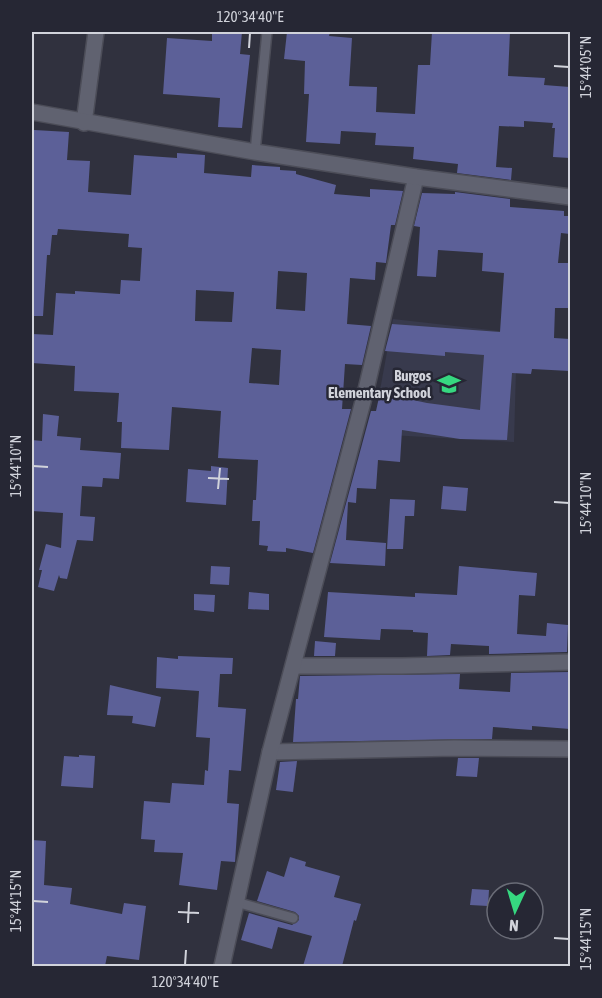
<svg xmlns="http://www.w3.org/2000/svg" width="602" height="998" viewBox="0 0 602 998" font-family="'Asap Condensed',sans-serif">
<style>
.built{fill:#383a4d}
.building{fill:#5c6098;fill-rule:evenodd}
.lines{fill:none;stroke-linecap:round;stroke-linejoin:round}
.service-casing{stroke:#4c4d58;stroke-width:12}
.minor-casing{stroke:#4c4d58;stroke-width:18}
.tertiary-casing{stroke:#4c4d58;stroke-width:18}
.service{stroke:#606270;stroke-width:9}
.minor{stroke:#606270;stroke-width:15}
.tertiary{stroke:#606270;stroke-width:15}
.ticks{fill:none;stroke:#d1d3db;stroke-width:2}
.labels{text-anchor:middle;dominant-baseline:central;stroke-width:5;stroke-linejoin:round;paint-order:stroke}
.poi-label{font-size:15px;font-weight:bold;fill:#d1d3db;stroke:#262734;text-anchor:end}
.neatline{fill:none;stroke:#d1d3db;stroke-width:2}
.ticks-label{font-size:15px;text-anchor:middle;fill:#d1d3db}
</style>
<rect width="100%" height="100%" fill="#30313e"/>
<path class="built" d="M393 319 517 333 514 442 372 434Z"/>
<g class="building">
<path d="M212 32H242L240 54 250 55 242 128 218 127 220 98 163 94 167 38 212 41Z"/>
<path d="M287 32H330L329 36 352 38 349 86 377 87 376 112 415 114 418 65H430L432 32H510L508 76 545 78 544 85 570 87V158L553 157 555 128H552L553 123 524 121V127L499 126 496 167 512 168 511 180 457 173 458 164 413 159 414 147 375 145 376 133 341 131 340 144 306 142 309 94H304L305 61 284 59Z"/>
<path d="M34 130 69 132 67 160 90 161 88 192 131 195 134 155 177 158V153L205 155 204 173 251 177 252 165 280 167V170L296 171V174L336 185 334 194 370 197V189L403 191 395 225H391L386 263 376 262 375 280 350 278 347 324 371 326 362 365 345 364 342 409H351L313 553 286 548V552L267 551 268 546 259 545 260 521H252L253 500H256L258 460 218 458 221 411 172 407 169 450 121 448 122 422H117L119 393 74 391 75 366 32 363V334L53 335 56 293 75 294V291L120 294 121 280 140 281 142 248 128 247 129 234 58 229 57 235H52L50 255H47L43 316H32V195L34 159H32ZM278 271 307 273 305 311 276 309ZM196 290 234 292 232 322 195 321ZM252 348 281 350 279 385 249 383Z"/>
<path d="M455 192 510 199V207L564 211V216H570V234L561 233 558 263H570V308H555L554 338 570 339V371L532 369 531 374 512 373 507 440 460 439 402 430 400 462 378 460 376 489 357 488 356 503 348 502 346 540 386 543 385 566 330 563 371 411H376L380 393 427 403 480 410 484 355 445 352V356L385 351 392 324 500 332 504 273 482 271 483 253 438 250 436 277 417 276 420 227 414 226 422 193 455 194Z"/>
<path d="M43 414 59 416 57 436 81 438 80 450 121 453 119 479 103 478 102 487 82 486 80 516 95 517 93 541 77 540 67 579 60 578 59 575 54 591 38 587 42 570H39L46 544 61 548 63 513 32 511V440L42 441Z"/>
<path d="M211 466 228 468 226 505 186 502 188 469 211 471Z"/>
<path d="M443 486 468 488 466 511 441 509Z"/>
<path d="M390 499 415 500 414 516H405L403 549H387Z"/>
<path d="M211 566 230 567 229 585 210 584Z"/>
<path d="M459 566 537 573 535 596 519 595 517 634 546 636 547 623 568 625 567 652 489 654V646L451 644 450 655 427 656 428 633 413 632V630L381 629 380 640 324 637 328 592 415 597V593L457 595Z"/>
<path d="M249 592 269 594V610L248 609Z"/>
<path d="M194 594 215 595 214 612 194 610Z"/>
<path d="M315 641 336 643 335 656H314Z"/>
<path d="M178 656 233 658 232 674H220L218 707 246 709 241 771 229 770 227 803 239 804 235 862 221 861 217 890 179 885 183 853 154 852 155 840 141 839 144 801 170 803 172 783 204 785 205 770 208 771 210 738 196 737 199 691 156 688 157 657 178 659Z"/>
<path d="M570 672V729L532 726V730L493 727 492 739 293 742 296 699H298L300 676 460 674 459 689 510 692 511 673Z"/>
<path d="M110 685 161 697 155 727 132 723 133 716 107 715Z"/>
<path d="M79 755 95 756 93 788 61 786 64 756 79 757Z"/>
<path d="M458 758H479L477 777 456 776Z"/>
<path d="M297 761 293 792 276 790 280 762Z"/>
<path d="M32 840 46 841 44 885 72 888 70 904 122 914 124 903 146 906 139 960 107 956 105 966H32Z"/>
<path d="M290 857 306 862 305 866 340 876 334 897 361 904 356 921 354 920 342 966H303L312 936 278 927 272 949 241 940 249 913 292 925 299 920V916L295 912 257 901 267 871 284 877Z"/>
<path d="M472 889 489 890 488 906 470 905Z"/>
</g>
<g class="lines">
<g class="service-casing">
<g id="service">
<path d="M255 152 267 32"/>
<path d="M236 902 293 918"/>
</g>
</g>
<g class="minor-casing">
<g id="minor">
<path d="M84 123 96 32"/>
<path d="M294 666H402L570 662"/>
<path d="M270 752 454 748 570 749"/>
<path d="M222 966 270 752 365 394 416 177"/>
</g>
</g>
<g class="tertiary-casing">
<path id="tertiary" d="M32 112 255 152 416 177 570 197"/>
</g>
<use href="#service" class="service"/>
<use href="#minor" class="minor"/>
<use href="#tertiary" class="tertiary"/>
</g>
<path class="ticks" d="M249 48 250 33M554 66 569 67M33 466 48 467M208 478 229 479M218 489 220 468M554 502 569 503M33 901 48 902M178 912 199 913M188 923 189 902M554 938 569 939M185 965 186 950"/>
<defs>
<g id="school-bare" transform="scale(1.8)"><path d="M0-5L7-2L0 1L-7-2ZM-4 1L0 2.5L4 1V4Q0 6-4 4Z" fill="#36d880" stroke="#262734" stroke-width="2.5" paint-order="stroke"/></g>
</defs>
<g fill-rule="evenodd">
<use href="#school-bare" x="449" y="384"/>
</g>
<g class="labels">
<g class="poi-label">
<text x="431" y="375">Burgos<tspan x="431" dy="17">Elementary School</tspan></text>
</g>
</g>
<rect width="602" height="998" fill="none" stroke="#262734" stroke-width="66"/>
<g transform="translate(515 911) rotate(184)"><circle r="28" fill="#262734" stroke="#6a6c77" stroke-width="1.5"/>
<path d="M0-4.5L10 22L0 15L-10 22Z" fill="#36d880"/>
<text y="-9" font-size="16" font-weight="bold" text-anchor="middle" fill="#d1d3db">N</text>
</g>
<rect x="33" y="33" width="536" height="932" class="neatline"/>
<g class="ticks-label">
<text x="250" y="22">120°34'40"E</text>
<text transform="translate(586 67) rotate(-90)" y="5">15°44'05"N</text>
<text transform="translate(16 466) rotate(-90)" y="5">15°44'10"N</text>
<text transform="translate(586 503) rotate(-90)" y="5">15°44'10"N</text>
<text transform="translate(16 901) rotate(-90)" y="5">15°44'15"N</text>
<text transform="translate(586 939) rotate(-90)" y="5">15°44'15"N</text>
<text x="185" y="987">120°34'40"E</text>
</g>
</svg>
